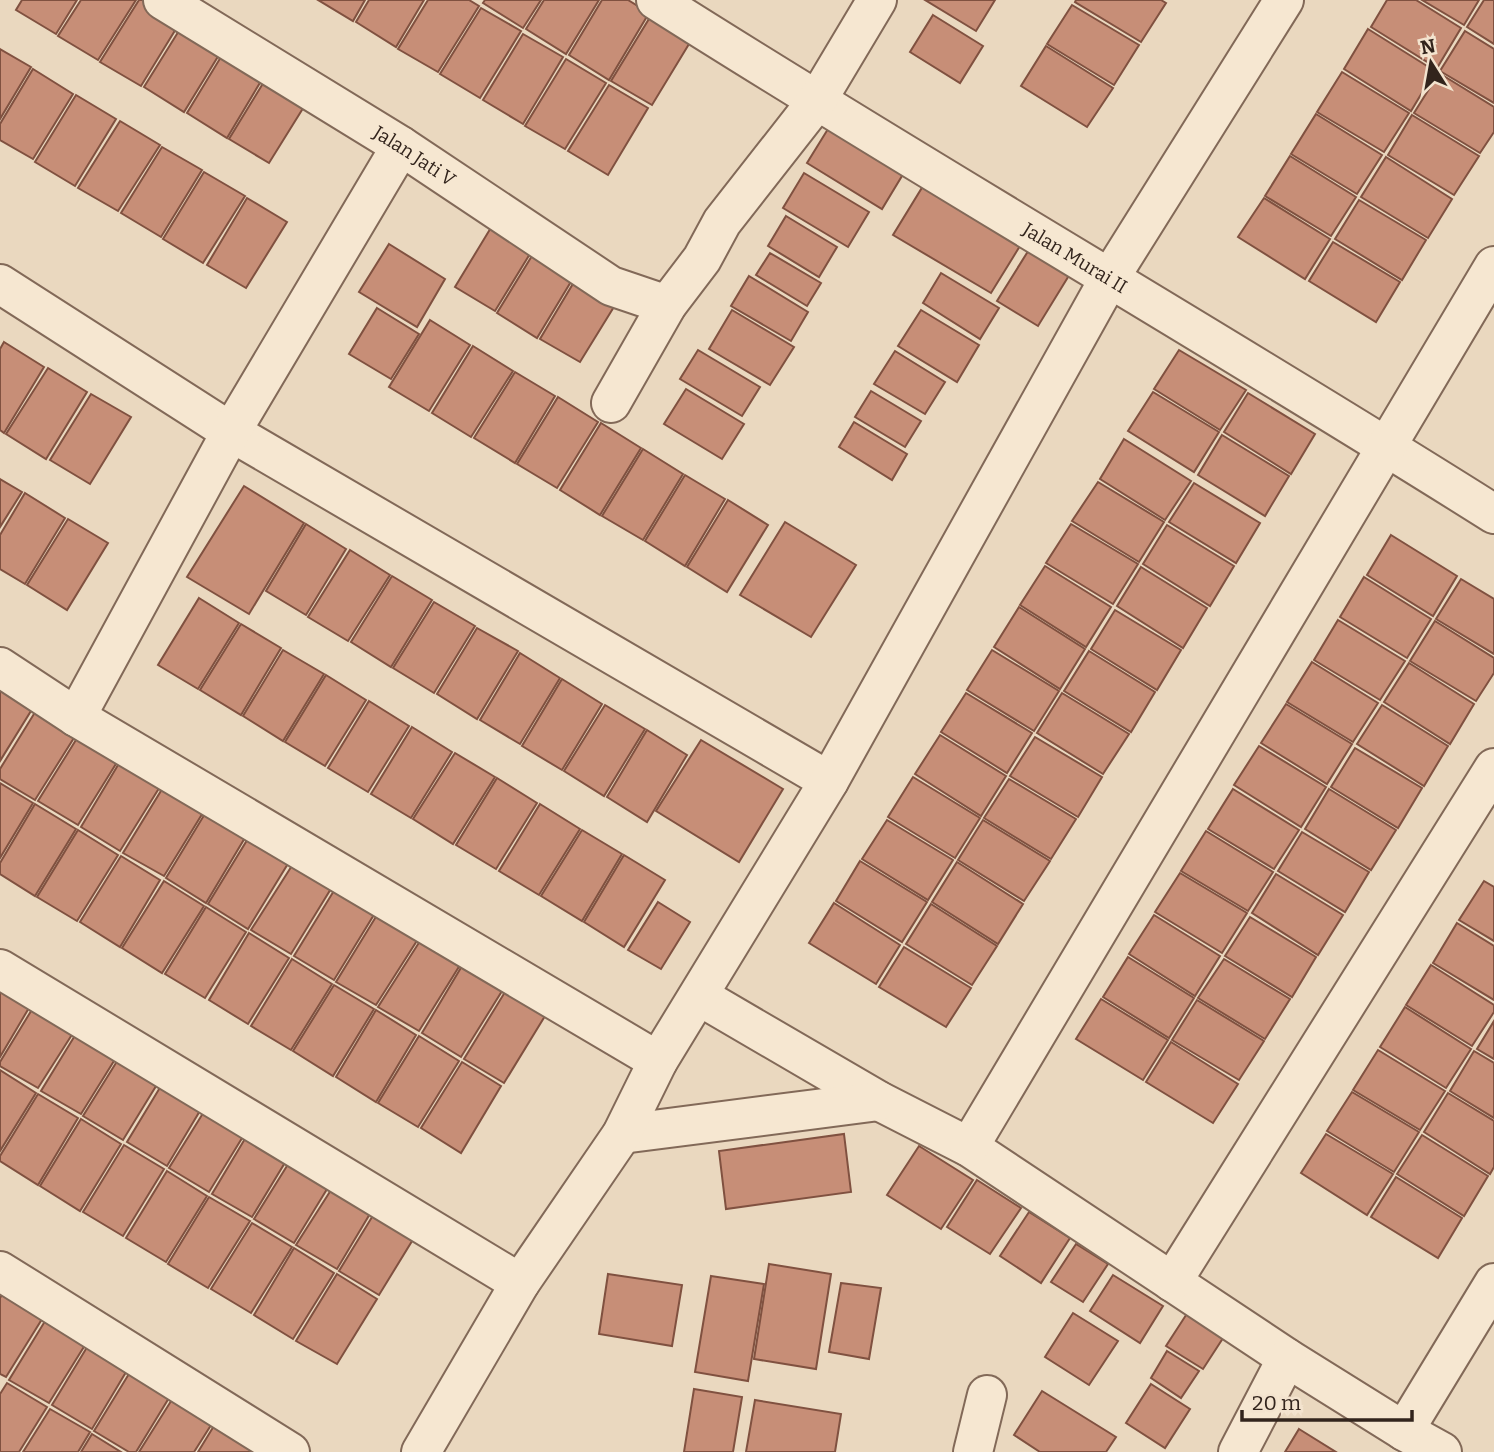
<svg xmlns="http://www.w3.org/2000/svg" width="1494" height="1452" viewBox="0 0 1494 1452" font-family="Bitter,serif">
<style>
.building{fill:#c78e77;stroke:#805140;stroke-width:2}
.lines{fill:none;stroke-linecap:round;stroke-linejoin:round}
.minor-casing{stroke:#826958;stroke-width:42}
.minor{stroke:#f6e7d1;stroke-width:38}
.labels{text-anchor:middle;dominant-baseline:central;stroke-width:5;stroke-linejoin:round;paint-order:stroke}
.street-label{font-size:19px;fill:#32241c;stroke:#f3e3ce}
</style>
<rect width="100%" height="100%" fill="#ead8bf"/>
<g class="building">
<path d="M22 0H77L56 34 16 10Z"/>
<path d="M81 0H136L98 60 58 36Z"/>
<path d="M139 0H149L182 19 141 86 100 62Z"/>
<path d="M318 0H365L353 21Z"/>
<path d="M369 0H424L396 47 356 22Z"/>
<path d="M428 0H469L479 6 438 72 398 49Z"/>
<path d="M485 0H541L523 28 483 3Z"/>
<path d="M544 0H599L566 54 526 29Z"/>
<path d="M602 0H628L649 13 609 80 569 55Z"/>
<path d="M925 0H995L976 31Z"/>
<path d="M1076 0H1161L1166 3 1141 42 1075 2Z"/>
<path d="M1387 0H1416L1461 28 1437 68 1371 27Z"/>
<path d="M1422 0H1479L1464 25Z"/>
<path d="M1484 0H1494V44L1467 27Z"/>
<path d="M1072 5 1139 45 1114 85 1047 44Z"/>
<path d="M481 8 521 31 480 98 440 74Z"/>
<path d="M652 14 692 39 652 105 611 81Z"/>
<path d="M933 15 983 46 960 83 910 52Z"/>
<path d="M185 21 225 45 184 112 144 87Z"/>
<path d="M1368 29 1435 71 1411 111 1344 69Z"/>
<path d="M1465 31 1494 49V103L1440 71Z"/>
<path d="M523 34 563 57 523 124 483 100Z"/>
<path d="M1046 46 1113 88 1087 127 1021 86Z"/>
<path d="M227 47 267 71 227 138 187 113Z"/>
<path d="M0 49 31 67 0 119Z"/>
<path d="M566 59 606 83 565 149 525 126Z"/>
<path d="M33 69 73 94 33 159 0 140V124Z"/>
<path d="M270 72 310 97 269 163 229 139Z"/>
<path d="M1342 72 1409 113 1384 152 1317 112Z"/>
<path d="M1439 73 1494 107V132L1480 153 1414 113Z"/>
<path d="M609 85 648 108 608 175 568 151Z"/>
<path d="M76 95 116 119 75 186 35 162Z"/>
<path d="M1316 114 1382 155 1357 194 1291 154Z"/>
<path d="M1412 115 1479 156 1454 195 1388 155Z"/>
<path d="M836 116 911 161 882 209 807 163Z"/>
<path d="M120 121 160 145 118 211 78 188Z"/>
<path d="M162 147 202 170 161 237 121 213Z"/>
<path d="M1290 156 1356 197 1331 236 1265 196Z"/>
<path d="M1386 157 1452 199 1428 238 1361 197Z"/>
<path d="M204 172 245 196 203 263 163 239Z"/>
<path d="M804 173 869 212 848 247 783 208Z"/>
<path d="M931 173 1028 233 991 293 893 235Z"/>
<path d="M247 198 287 222 246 288 207 265Z"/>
<path d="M1264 198 1330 239 1305 279 1238 237Z"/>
<path d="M1359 200 1426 240 1402 280 1335 239Z"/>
<path d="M786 216 837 247 819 277 768 246Z"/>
<path d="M495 221 536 244 495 311 455 287Z"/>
<path d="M1035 240 1076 264 1038 326 997 301Z"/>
<path d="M1333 242 1400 282 1376 322 1309 281Z"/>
<path d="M389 244 445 279 417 327 359 292Z"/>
<path d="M538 246 578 270 537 338 497 313Z"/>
<path d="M770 253 821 283 807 306 756 275Z"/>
<path d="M580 272 620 297 580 362 540 339Z"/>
<path d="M941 273 999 308 980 339 923 303Z"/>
<path d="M749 276 808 312 791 341 731 306Z"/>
<path d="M377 308 419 334 391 379 349 354Z"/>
<path d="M732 310 794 347 770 385 709 349Z"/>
<path d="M921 310 979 345 957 382 898 346Z"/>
<path d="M430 320 470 345 429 411 389 387Z"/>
<path d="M4 342 44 367 4 433 0 430V349Z"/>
<path d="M473 346 513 371 471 437 432 413Z"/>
<path d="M698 350 760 387 742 416 680 379Z"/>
<path d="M1179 350 1246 390 1220 430 1154 389Z"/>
<path d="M895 351 945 382 925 414 874 384Z"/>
<path d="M48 368 87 392 46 459 6 434Z"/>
<path d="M515 372 555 396 515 463 474 438Z"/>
<path d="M686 389 744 424 722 459 664 424Z"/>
<path d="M871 391 921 421 905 447 855 417Z"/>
<path d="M1153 392 1219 432 1194 472 1128 431Z"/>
<path d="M1248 393 1315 434 1291 474 1224 432Z"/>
<path d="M91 394 131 417 90 484 50 460Z"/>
<path d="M558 397 598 422 557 488 517 464Z"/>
<path d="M854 422 907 454 892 480 839 447Z"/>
<path d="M601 423 641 448 600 515 560 490Z"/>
<path d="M1222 435 1289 476 1265 516 1198 475Z"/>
<path d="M1124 439 1191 481 1165 520 1100 479Z"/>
<path d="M643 449 683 474 643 540 602 516Z"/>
<path d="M685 475 725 499 685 566 645 541Z"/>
<path d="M0 479 22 492 0 527Z"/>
<path d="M1098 482 1164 522 1139 562 1072 521Z"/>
<path d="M1194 483 1260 523 1236 563 1169 522Z"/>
<path d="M244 486 304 523 249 614 187 577Z"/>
<path d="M25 493 65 518 25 584 0 569V535Z"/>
<path d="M728 500 768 525 727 592 687 567Z"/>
<path d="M68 519 108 543 67 610 27 585Z"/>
<path d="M785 522 856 565 811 637 740 595Z"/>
<path d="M306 524 346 549 306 615 266 591Z"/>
<path d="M1071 524 1138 564 1113 604 1046 563Z"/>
<path d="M1167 525 1234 566 1210 606 1143 564Z"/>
<path d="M1391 535 1457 576 1433 616 1367 575Z"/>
<path d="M350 550 390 575 348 641 308 617Z"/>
<path d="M1045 566 1111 607 1086 647 1020 605Z"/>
<path d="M1141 567 1207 608 1183 648 1117 606Z"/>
<path d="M392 576 432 600 391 667 351 642Z"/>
<path d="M1364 577 1431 619 1407 658 1340 617Z"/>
<path d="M1461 579 1494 599V654L1436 619Z"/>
<path d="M199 598 239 623 198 689 158 665Z"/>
<path d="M434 602 475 626 434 693 393 668Z"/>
<path d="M1019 607 1085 649 1060 689 994 647Z"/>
<path d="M1115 610 1181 650 1157 690 1091 649Z"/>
<path d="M1338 620 1405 661 1380 700 1314 660Z"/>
<path d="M1435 621 1494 658V673L1476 701 1410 661Z"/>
<path d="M241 624 281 648 241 715 200 690Z"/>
<path d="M477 628 518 651 477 719 437 694Z"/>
<path d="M283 650 324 674 283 741 243 716Z"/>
<path d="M992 650 1059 691 1034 731 967 690Z"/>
<path d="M1089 651 1155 692 1131 732 1064 691Z"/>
<path d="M520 653 560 678 520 744 480 720Z"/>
<path d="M1312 662 1378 703 1353 742 1287 702Z"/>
<path d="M1409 663 1474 704 1450 744 1384 702Z"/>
<path d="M326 675 366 700 325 766 285 742Z"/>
<path d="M562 679 602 704 562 770 522 746Z"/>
<path d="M0 685 34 706 0 761Z"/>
<path d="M966 693 1032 733 1007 773 941 732Z"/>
<path d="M1062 693 1129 734 1103 774 1037 733Z"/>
<path d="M369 701 409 726 368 792 328 768Z"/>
<path d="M1286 704 1352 744 1327 784 1261 743Z"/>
<path d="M605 705 645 729 604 796 564 771Z"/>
<path d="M1382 705 1448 746 1424 786 1357 744Z"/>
<path d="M37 709 77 733 35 800 0 779V769Z"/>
<path d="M412 727 452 752 411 818 371 794Z"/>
<path d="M647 730 687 755 647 822 607 797Z"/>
<path d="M79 735 119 759 78 825 38 801Z"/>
<path d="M940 735 1006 776 981 816 915 774Z"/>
<path d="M1035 737 1102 777 1078 817 1010 776Z"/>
<path d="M701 740 783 789 739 862 656 811Z"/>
<path d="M1259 746 1326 787 1301 827 1234 785Z"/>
<path d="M1355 748 1422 788 1398 828 1331 787Z"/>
<path d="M455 753 495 777 453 844 413 819Z"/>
<path d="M121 760 161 785 120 851 81 827Z"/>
<path d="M913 777 980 818 955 858 888 817Z"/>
<path d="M497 778 537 803 496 869 456 845Z"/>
<path d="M1009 779 1076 819 1051 859 984 818Z"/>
<path d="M0 783 33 803 0 858Z"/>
<path d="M164 786 204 811 164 876 123 853Z"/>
<path d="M1233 789 1299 830 1274 869 1208 829Z"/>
<path d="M1329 789 1396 830 1371 870 1305 829Z"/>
<path d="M35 804 76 829 35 896 0 874V863Z"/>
<path d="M540 804 580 829 539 895 499 871Z"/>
<path d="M206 812 246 836 206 903 166 878Z"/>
<path d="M887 820 953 860 928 900 862 859Z"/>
<path d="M983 820 1050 861 1024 901 958 860Z"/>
<path d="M78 830 118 855 77 921 37 897Z"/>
<path d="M582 830 622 854 582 921 541 896Z"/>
<path d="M1206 831 1273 872 1248 911 1181 871Z"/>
<path d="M1302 832 1369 872 1345 912 1278 871Z"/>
<path d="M249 837 289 862 248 929 208 904Z"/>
<path d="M624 855 665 880 624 947 584 922Z"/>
<path d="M121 856 160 880 120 947 80 922Z"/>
<path d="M860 861 927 902 902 942 836 901Z"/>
<path d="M957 862 1023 904 998 944 932 902Z"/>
<path d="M293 864 332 887 291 954 251 930Z"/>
<path d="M1180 873 1247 913 1222 953 1155 912Z"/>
<path d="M1276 874 1343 915 1318 955 1252 913Z"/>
<path d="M164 881 204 906 162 973 122 948Z"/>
<path d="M1484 881 1494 887V941L1459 920Z"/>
<path d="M335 889 375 913 334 980 294 956Z"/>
<path d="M658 902 690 922 661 969 628 950Z"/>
<path d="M834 903 900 945 876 984 809 943Z"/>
<path d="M931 904 997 946 972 985 906 944Z"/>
<path d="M206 907 246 932 205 998 165 974Z"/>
<path d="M377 915 418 939 376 1005 336 982Z"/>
<path d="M1154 915 1220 956 1195 996 1129 954Z"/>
<path d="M1250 917 1316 957 1292 997 1225 956Z"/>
<path d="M1457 923 1494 946V1000L1433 963Z"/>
<path d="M249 933 289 958 248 1024 209 1000Z"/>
<path d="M420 941 460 965 419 1031 378 1007Z"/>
<path d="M904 947 971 988 946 1027 879 987Z"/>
<path d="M1128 957 1194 998 1169 1038 1103 997Z"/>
<path d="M292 959 332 984 291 1050 251 1026Z"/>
<path d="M1224 959 1290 999 1265 1039 1198 998Z"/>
<path d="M1431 965 1494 1005V1012L1472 1046 1406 1005Z"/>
<path d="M462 966 502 991 461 1057 422 1033Z"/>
<path d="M0 974 36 996 0 1057Z"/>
<path d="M334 985 374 1009 333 1076 293 1051Z"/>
<path d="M505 992 545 1016 504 1083 464 1059Z"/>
<path d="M39 998 80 1022 38 1088 0 1066V1062Z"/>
<path d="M1101 999 1168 1040 1143 1080 1076 1039Z"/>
<path d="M1197 1000 1264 1041 1239 1080 1172 1040Z"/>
<path d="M1405 1007 1471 1049 1446 1088 1380 1047Z"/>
<path d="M376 1010 416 1035 376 1102 336 1077Z"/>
<path d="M1494 1021V1059L1477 1049Z"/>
<path d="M82 1024 122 1048 81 1114 41 1091Z"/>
<path d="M419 1036 459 1061 418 1127 378 1103Z"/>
<path d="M1171 1042 1238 1084 1213 1123 1146 1082Z"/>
<path d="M124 1050 164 1073 123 1140 83 1116Z"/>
<path d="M1378 1050 1445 1091 1420 1130 1353 1090Z"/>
<path d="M1474 1051 1494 1063V1118L1450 1091Z"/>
<path d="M462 1062 501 1086 461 1153 421 1128Z"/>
<path d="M0 1070 36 1093 0 1151Z"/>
<path d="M167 1076 207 1099 167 1166 127 1142Z"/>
<path d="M1352 1092 1419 1132 1394 1172 1327 1131Z"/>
<path d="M1448 1093 1494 1121V1167L1490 1174 1424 1132Z"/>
<path d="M38 1094 78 1118 38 1185 0 1161V1156Z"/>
<path d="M210 1102 250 1125 209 1192 169 1168Z"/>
<path d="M81 1119 121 1144 80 1211 40 1186Z"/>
<path d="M252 1127 292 1151 252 1217 212 1194Z"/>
<path d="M844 1134 851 1192 726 1209 719 1151Z"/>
<path d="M1326 1134 1393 1174 1367 1215 1301 1173Z"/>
<path d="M1422 1135 1488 1176 1464 1216 1397 1174Z"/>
<path d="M124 1145 164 1169 123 1236 83 1212Z"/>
<path d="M919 1146 973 1180 941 1229 887 1195Z"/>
<path d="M295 1153 335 1176 294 1243 254 1219Z"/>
<path d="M167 1171 207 1196 166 1262 126 1238Z"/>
<path d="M1396 1177 1462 1218 1438 1258 1371 1217Z"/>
<path d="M338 1179 377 1202 337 1269 296 1245Z"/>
<path d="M977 1180 1021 1208 990 1254 947 1227Z"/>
<path d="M209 1197 250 1221 208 1288 168 1264Z"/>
<path d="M380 1204 420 1228 379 1295 339 1271Z"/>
<path d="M1029 1212 1070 1238 1041 1283 1000 1256Z"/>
<path d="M252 1223 292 1247 251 1313 211 1289Z"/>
<path d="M1076 1244 1108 1264 1083 1302 1051 1282Z"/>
<path d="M294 1248 334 1273 293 1339 254 1315Z"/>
<path d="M769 1264 831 1274 816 1369 754 1359Z"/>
<path d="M337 1274 377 1299 337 1364 296 1341Z"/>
<path d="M608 1274 682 1285 672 1346 599 1334Z"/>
<path d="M1113 1275 1163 1306 1140 1343 1090 1311Z"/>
<path d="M711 1276 764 1284 748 1381 695 1372Z"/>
<path d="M841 1283 881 1288 869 1359 829 1352Z"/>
<path d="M7 1287 47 1311 6 1377 0 1374V1298Z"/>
<path d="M1188 1312 1225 1335 1203 1369 1166 1346Z"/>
<path d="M50 1313 90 1337 49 1403 9 1380Z"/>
<path d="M1073 1313 1118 1341 1089 1385 1045 1357Z"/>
<path d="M92 1339 132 1362 92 1429 52 1405Z"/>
<path d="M1167 1351 1199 1371 1181 1398 1151 1378Z"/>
<path d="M135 1364 175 1388 136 1452H129L94 1431Z"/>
<path d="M7 1383 47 1407 19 1452H0V1394Z"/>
<path d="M1151 1384 1190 1409 1165 1448 1126 1423Z"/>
<path d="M694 1389 742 1397 733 1452H684Z"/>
<path d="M178 1390 218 1414 194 1452H139Z"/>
<path d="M1042 1391 1116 1437 1106 1452H1040L1014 1435Z"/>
<path d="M755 1400 841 1414 835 1452H746Z"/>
<path d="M50 1409 90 1432 78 1452H23Z"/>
<path d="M220 1416 260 1440 253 1452H198Z"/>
<path d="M1299 1429 1336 1452H1285Z"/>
<path d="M92 1434 121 1452H81Z"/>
</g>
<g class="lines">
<g class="minor-casing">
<g id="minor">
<path id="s1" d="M163 0 401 146 611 286 667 305"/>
<path id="s2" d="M656 0C933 176 1217 339 1494 514"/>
<path d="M0 284 231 432 829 781"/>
<path d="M611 403 667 305 702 259 722 222 816 102 877 0"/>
<path d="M0 667 76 717 658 1061"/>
<path d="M76 717 231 432 401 146"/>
<path d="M0 969 520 1283"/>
<path d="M699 996 879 1101 969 1147 1287 1358 1404 1431 1442 1452"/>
<path d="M622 1134 879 1101"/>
<path d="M969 1147 1494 266"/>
<path d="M0 1271 290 1452"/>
<path d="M1172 1282 1494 768"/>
<path d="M1404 1431 1494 1283"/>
<path d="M421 1452 520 1283 622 1134 658 1061 829 781 1109 279 1284 0"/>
<path d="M973 1452 987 1395"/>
<path d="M1238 1452 1287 1358"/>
</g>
</g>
<use href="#minor" class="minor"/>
</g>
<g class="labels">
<g class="street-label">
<text stroke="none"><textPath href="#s1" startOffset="296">Jalan Jati V</textPath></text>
<text stroke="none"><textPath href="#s2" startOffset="492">Jalan Murai II</textPath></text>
</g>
</g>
<g transform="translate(1431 63) rotate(349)" stroke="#f3e3ce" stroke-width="5" paint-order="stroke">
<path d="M0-5L12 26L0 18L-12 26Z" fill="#32241c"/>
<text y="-10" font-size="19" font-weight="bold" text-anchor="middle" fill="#32241c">N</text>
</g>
<path d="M1242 1410v10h170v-10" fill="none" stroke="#32241c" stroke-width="3.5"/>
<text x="1252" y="1410" font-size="21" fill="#32241c" stroke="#f3e3ce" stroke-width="5" paint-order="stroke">20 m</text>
</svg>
